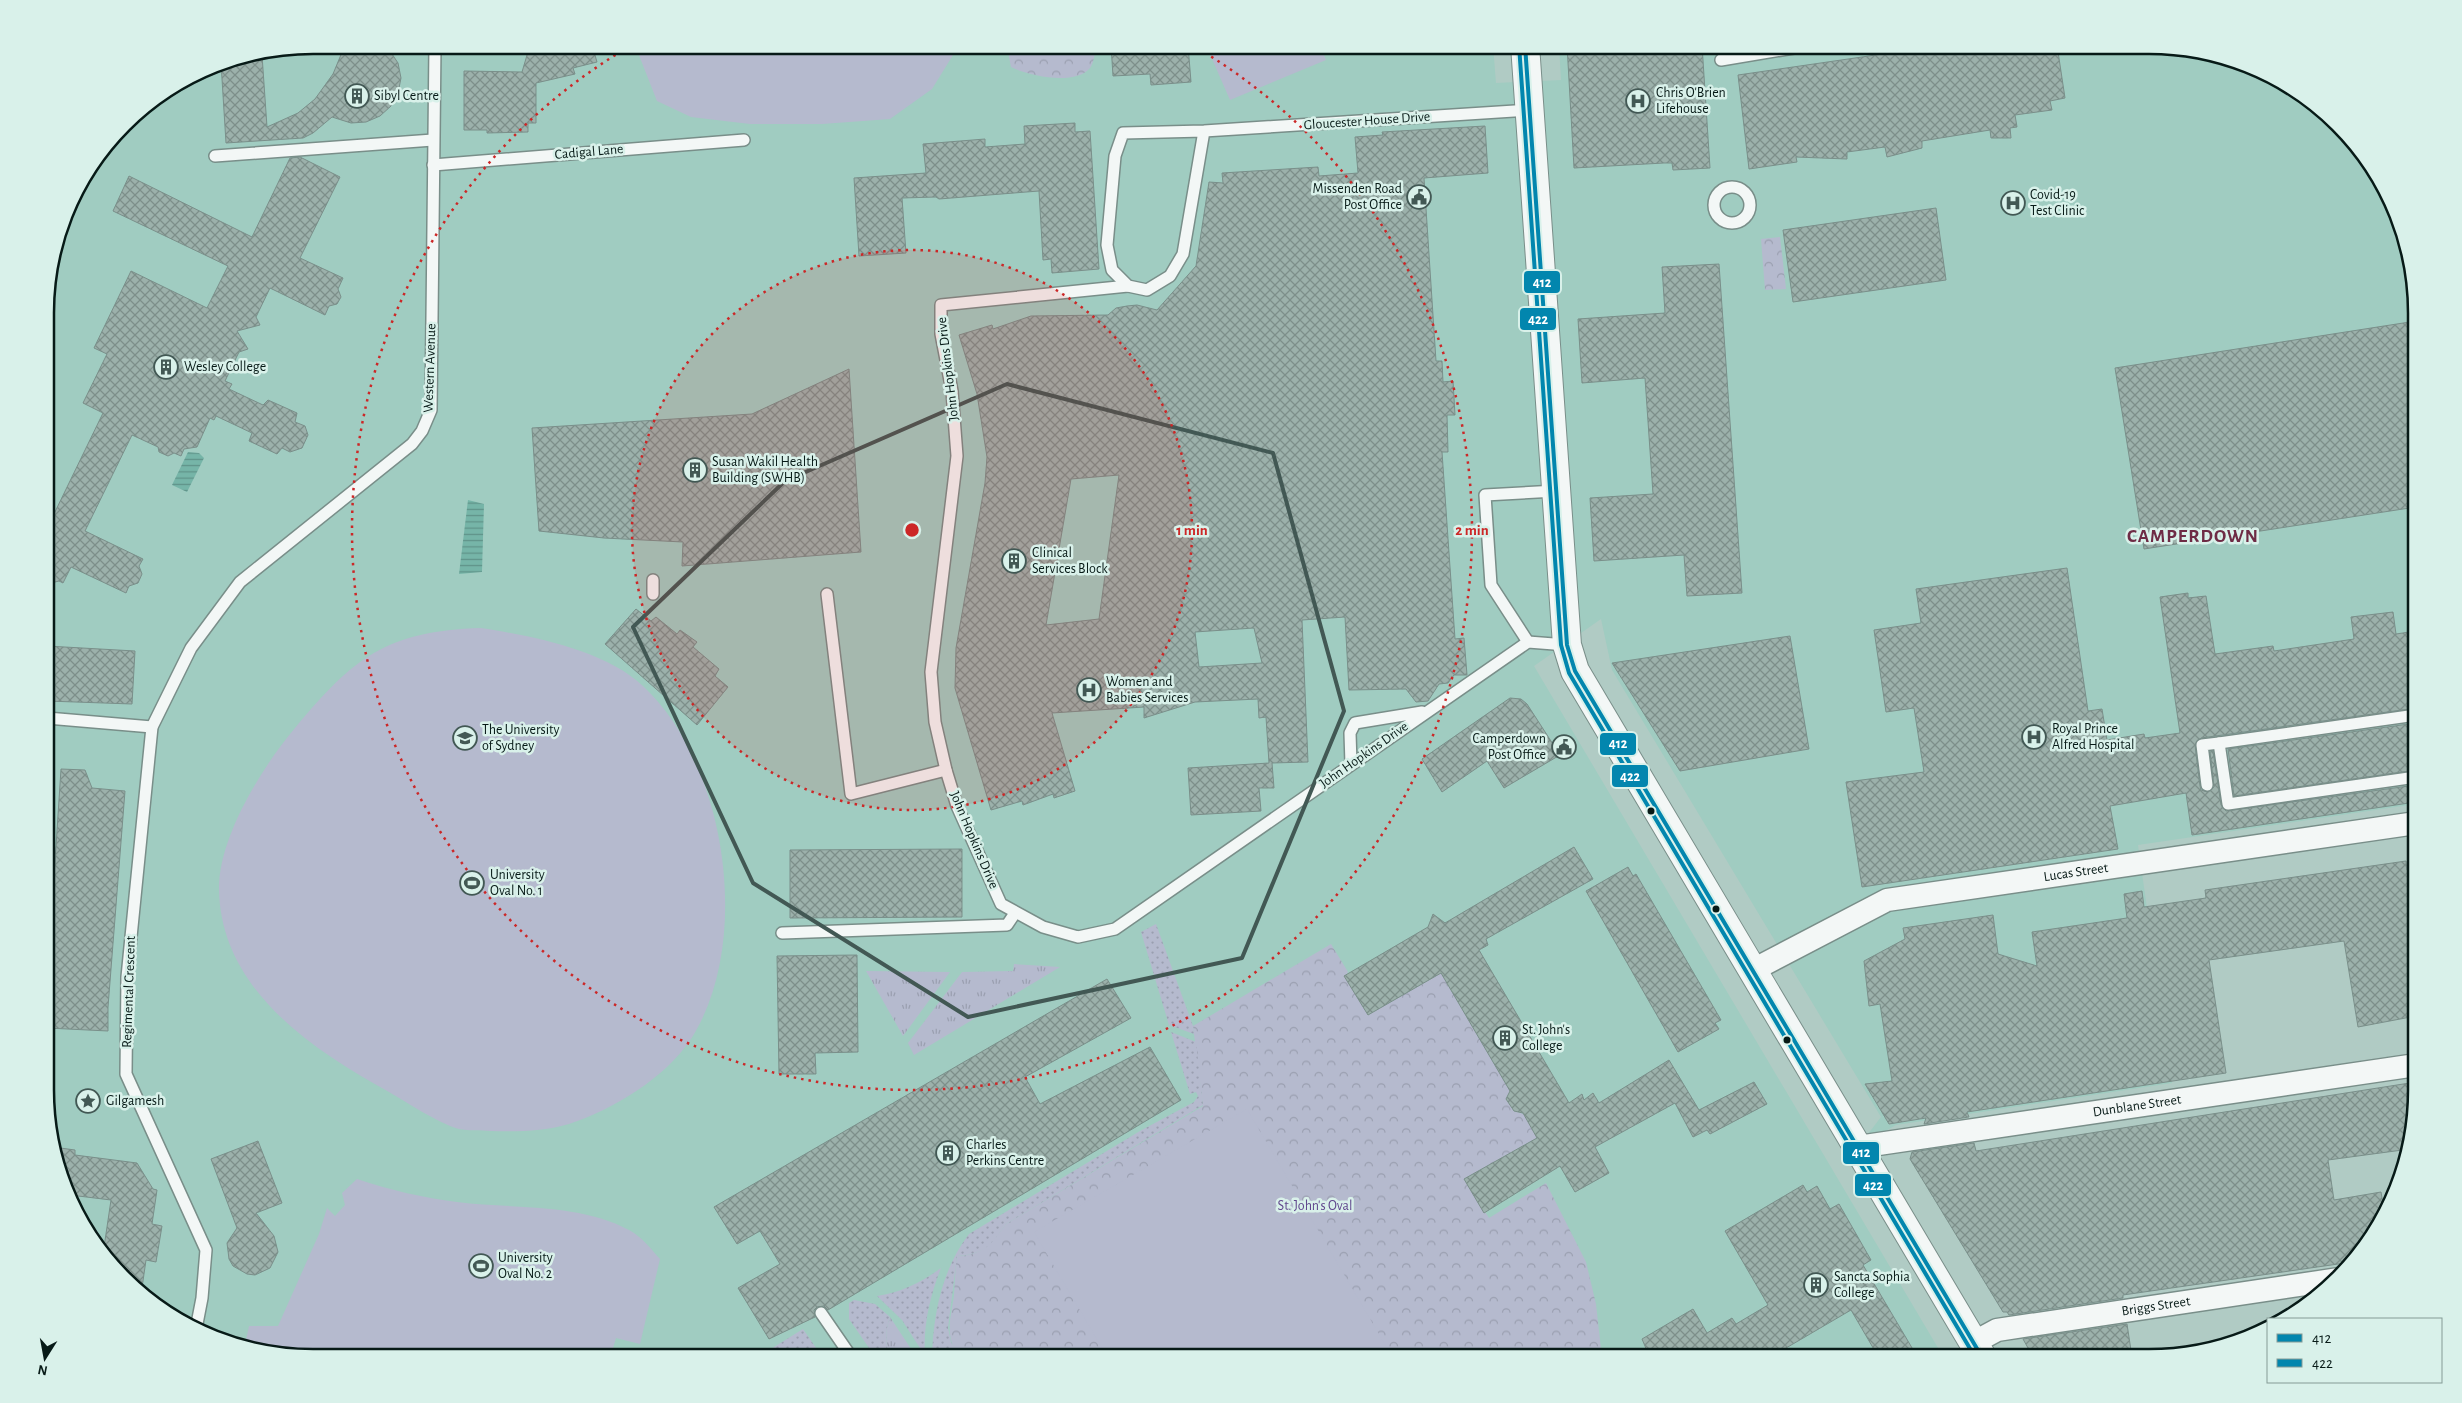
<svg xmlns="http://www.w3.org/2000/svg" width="2462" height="1403" viewBox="0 0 2462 1403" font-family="'Alegreya Sans',sans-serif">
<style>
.built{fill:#a0ccc1}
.grass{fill:url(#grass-tufts)}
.park{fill:url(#park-crowns)}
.garden{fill:url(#garden-dots)}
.pitch{fill:#b5bace}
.water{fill:url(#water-rules)}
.building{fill:url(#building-cross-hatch);stroke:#7a8f8a;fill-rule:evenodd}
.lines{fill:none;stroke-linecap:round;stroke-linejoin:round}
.service-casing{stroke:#798e89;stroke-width:14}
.minor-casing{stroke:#798e89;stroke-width:25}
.tertiary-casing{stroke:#798e89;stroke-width:30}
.service{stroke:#f3f7f6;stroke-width:11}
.minor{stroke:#f3f7f6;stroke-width:22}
.tertiary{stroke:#f3f7f6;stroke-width:28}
.bus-1-casing{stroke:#d9f1ea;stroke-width:8}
.bus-2-casing{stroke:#d9f1ea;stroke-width:8}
.bus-1{stroke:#0286ae;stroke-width:4}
.bus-2{stroke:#0286ae;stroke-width:4}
.marked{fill:none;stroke:#425854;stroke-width:4;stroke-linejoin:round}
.ring{fill:none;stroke:#cc2727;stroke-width:2.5;stroke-dasharray:2.5 5}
.bus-dot{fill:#071a17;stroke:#d9f1ea;stroke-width:2}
.labels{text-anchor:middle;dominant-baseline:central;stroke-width:5;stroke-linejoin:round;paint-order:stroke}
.poi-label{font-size:14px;fill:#071a17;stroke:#d9f1ea;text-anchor:start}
.street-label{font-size:14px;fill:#071a17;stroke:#d9f1ea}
.park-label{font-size:14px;fill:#60478d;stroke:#d9f1ea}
.district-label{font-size:19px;font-weight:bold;letter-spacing:1px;fill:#6e2b45;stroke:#d9f1ea}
.rim{fill:none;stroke:#071a17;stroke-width:2.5}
.centre{fill:#cc2727;stroke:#d9f1ea;stroke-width:2.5}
.ring-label{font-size:15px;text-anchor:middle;font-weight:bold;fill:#cc2727;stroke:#d9f1ea;stroke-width:5;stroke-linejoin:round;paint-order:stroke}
.line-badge{stroke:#d9f1ea;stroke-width:2}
.badge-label{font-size:14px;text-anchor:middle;font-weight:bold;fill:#fff}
</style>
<defs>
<pattern id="grass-tufts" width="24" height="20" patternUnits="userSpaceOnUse" patternTransform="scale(1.25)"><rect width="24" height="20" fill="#b5bace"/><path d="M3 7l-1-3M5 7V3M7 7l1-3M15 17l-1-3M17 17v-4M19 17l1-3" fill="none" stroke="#9a9fb0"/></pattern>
<pattern id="park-crowns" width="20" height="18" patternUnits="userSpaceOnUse" patternTransform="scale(1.25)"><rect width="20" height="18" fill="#b5bace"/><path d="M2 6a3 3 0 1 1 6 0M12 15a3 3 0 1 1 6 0" fill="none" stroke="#9a9fb0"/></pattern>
<pattern id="garden-dots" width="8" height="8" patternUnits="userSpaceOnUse" patternTransform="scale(1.25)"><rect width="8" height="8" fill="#b5bace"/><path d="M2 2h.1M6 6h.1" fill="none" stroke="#9a9fb0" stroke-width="1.8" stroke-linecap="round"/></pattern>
<pattern id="water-rules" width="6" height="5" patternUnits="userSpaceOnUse" patternTransform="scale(1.25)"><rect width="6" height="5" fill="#76b5a8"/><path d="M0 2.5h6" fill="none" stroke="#5f9288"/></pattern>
<pattern id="building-cross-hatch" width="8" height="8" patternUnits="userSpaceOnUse" patternTransform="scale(1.25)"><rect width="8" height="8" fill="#9cb1ab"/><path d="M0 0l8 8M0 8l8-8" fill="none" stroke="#7d8f8a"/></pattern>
</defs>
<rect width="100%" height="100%" fill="#b0cbc4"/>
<path class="built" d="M313 45H1493L1496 83 1561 80 1559 45H2149L2219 54 2283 81 2338 123 2372 164 2403 227 2416 295V804L2138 845 2172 1083 1896 1125 1858 1147 1881 1117 1612 670 1601 619 1534 666 1944 1358H313L243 1349 179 1322 136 1291 90 1239 59 1177 47 1125V278L73 194 136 112 211 65Z"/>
<g class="grass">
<path d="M1014 964 1060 967 914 1055 908 1043 962 972 1013 971Z"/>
<path d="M866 971 950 972 903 1036Z"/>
<path d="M890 1317 917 1358H890C885 1345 885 1330 890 1317Z"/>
</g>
<g class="park">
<path d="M1009 45H1097C1095 51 1094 63 1090 68 1075 86 1029 76 1011 67L1008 52Z"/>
<path d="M1780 237 1786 289 1765 290 1761 239Z"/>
<path d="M1331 944 1348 972 1345 977 1368 1015 1441 973 1510 1091 1506 1099 1514 1111 1524 1114 1537 1138 1464 1179 1489 1218 1546 1183 1586 1262 1596 1304 1602 1358H961C943 1337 951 1319 954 1295 955 1282 955 1269 957 1256 983 1255 991 1244 1006 1224L1203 1106 1193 1026Z"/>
</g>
<g class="garden">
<path d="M1156 924 1193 1026 1194 1034 1169 1025 1141 932Z"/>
<path d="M1171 1032 1196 1042 1203 1105 1006 1224C990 1246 985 1254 957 1256L948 1328 951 1342 961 1358H932C933 1315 942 1269 969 1234L1140 1131 1194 1102 1198 1096 1196 1092 1190 1094Z"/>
<path d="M941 1268C930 1296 923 1325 925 1356L902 1320 877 1296C900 1293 922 1282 941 1268Z"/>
<path d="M854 1300 875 1304 890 1317C885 1330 885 1345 890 1358H876L849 1319V1303Z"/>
<path d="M803 1329 823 1358H735L761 1355Z"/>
</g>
<g class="pitch">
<path d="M635 45H956L953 55 932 89 890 119 822 124H750L691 117 657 101Z"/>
<path d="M1206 45H1320L1326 60 1230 100Z"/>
<path d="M481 628C532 636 605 650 643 686 727 764 753 942 691 1039 665 1078 614 1109 569 1124 546 1131 515 1132 491 1131 481 1130 469 1131 459 1129 438 1123 408 1103 389 1092 311 1049 221 989 219 890 218 838 262 767 295 728 354 657 387 631 481 628Z"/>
<path d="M1247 1109 1393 1358H1108L1034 1232Z"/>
<path d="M357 1179C390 1190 424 1198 457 1202 512 1209 579 1203 629 1230 642 1237 650 1248 660 1259L640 1344 616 1338 610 1358H313L244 1349 249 1326H278L319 1234 327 1208 335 1216 345 1205 342 1193Z"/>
</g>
<g class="water">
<path d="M188 452 199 453 204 458 187 492 172 485Z"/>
<path d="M468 500 484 504 482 572 459 574Z"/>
</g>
<g class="building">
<path d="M345 45H386L398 63 401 78 398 93 391 106 380 116 366 122 351 123 332 117 313 133 303 138 226 143 221 63 262 55 267 127 298 113 315 99 333 74Z"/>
<path d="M530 45H592L597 62 573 68 575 74 536 83V123H528V132L487 133V130H464V71L522 72Z"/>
<path d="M1111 45H1188L1191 82 1151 85 1150 74 1113 76Z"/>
<path d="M1567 45H1702L1710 168 1673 170 1672 163H1664L1574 168Z"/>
<path d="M1909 45H2057L2065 98 2050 101 2052 110 2015 115 2017 127 2010 128 2011 138H1991L1990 130 1922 141V148L1887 157 1885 147 1847 152V159L1796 157 1797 162 1749 169 1738 75 1910 50Z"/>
<path d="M1075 123V132L1090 131 1099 269 1052 273 1051 259 1043 260 1039 191 939 199 936 197 902 198 906 253 859 256 854 178 926 173 923 144 985 139V147L1025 144 1024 126Z"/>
<path d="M1485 126 1488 173 1424 178 1436 361H1442L1443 382 1453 381 1455 415H1447L1448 452H1442L1455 639 1464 638 1467 675H1454L1448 683 1439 684 1428 701 1416 702 1406 689 1349 690 1345 617 1302 620 1308 762 1272 763 1274 788H1259L1261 811 1191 815 1188 768 1269 763 1266 717 1259 718 1258 699 1195 702 1144 718V707L1052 713 1075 791 1054 798 1053 794 1023 805 1022 801 991 810 955 688 956 648 985 483 987 457 977 394 959 335 992 325 993 329 1031 316 1108 315 1116 308 1127 306 1137 305 1157 310 1196 266 1209 182 1223 183 1222 173 1318 167 1319 176 1358 173 1355 137 1383 135 1382 132ZM1119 475 1099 619 1046 625 1071 479ZM1254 628 1262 663 1199 667 1195 632Z"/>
<path d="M300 157 340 177 300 258 343 278 338 289 341 297 337 304 329 306 325 315 270 288 256 317 260 325 237 331 248 349 239 352 225 381 232 384 229 389 263 405 268 400 297 413 295 422 305 426 308 435 302 448 290 452 282 448 277 454 249 441 252 433 216 416 214 420 210 418 197 447 184 449 181 456 174 453 168 456 159 452 158 447 132 435 85 531 143 559 139 566 142 574 138 583 129 586 126 593 71 567 63 583 59 581 47 584V513L53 516 103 413 83 403 107 354 94 348 131 271 207 308 228 266 113 211 129 176 252 237 290 158Z"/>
<path d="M1936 208 1946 280 1793 302 1783 230Z"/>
<path d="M1719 264 1742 593 1687 596 1684 555 1594 561 1590 498 1653 494 1645 378 1582 383 1578 319 1665 313 1662 267Z"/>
<path d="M2416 321V507L2144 549 2115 368Z"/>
<path d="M849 369 861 552 682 566 683 542 604 538 539 531 532 428 752 414Z"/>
<path d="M2067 568 2088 711 2102 709 2107 740 2144 734 2145 738 2180 733 2160 597 2188 593V598L2206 596 2215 654 2273 646 2274 651 2354 639 2351 617 2393 612 2396 634 2416 631V708L2201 738 2195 745 2200 786 2201 790 2207 792 2214 787 2210 752 2213 751 2221 805 2226 811 2416 785V802L2192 835 2186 793 2110 806 2118 849 1862 887 1846 782 1924 772 1914 708 1886 712 1874 630 1921 623 1916 589Z"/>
<path d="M636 609 651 621 656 617 677 634 680 630 697 642 693 647 719 669 715 676 728 687 697 725 605 644Z"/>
<path d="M1790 636 1809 749 1680 771 1612 663Z"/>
<path d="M47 646 135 651 132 704 47 701Z"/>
<path d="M1510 698 1521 699 1527 704 1560 755 1504 788 1487 761 1442 792 1422 759Z"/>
<path d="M2416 723V770L2234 796 2228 749Z"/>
<path d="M61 769 85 770 92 788 125 791 108 1007V1031L47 1028V985Z"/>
<path d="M1574 847 1593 879 1486 939 1488 945 1479 950 1569 1103 1582 1094 1584 1100 1593 1093 1599 1103 1669 1060 1699 1110 1754 1082 1767 1104 1710 1134 1707 1130 1693 1137 1675 1103 1595 1147 1609 1173 1575 1192 1560 1166 1484 1213 1464 1179 1537 1138 1523 1113 1514 1111 1506 1099 1510 1091 1441 973 1368 1015 1344 976 1428 927 1433 914 1445 923Z"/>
<path d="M962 849V917L790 918V850Z"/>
<path d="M2406 861 2407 870 2416 868V1016L2358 1027 2344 941 2209 960 2226 1073 1967 1112 1969 1117 1924 1124 1926 1118 1889 1124 1865 1084 1892 1081 1880 1004 1869 1006 1864 961 1905 939 1903 928 1993 915 1998 954 2037 966 2032 932 2127 918 2124 894 2142 891 2144 907 2206 898 2205 890Z"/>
<path d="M1628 867 1633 876 1636 874 1721 1020 1715 1023 1719 1029 1678 1052 1586 891Z"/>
<path d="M857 955 858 1052 815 1053 816 1074H779L777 956Z"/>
<path d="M1107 979 1131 1018 1025 1077 1040 1104 1150 1047 1181 1100 828 1310 824 1306 817 1307 814 1310 815 1317 769 1339 738 1288 780 1264 760 1231 737 1244 714 1207Z"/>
<path d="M2416 1082V1107L2410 1149 2328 1160 2334 1200 2381 1192 2385 1215 2381 1224 2352 1262 2123 1295V1298L2009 1315 2007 1312H2003L1910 1159 1912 1152 1974 1143 1976 1151Z"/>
<path d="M258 1141 282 1203 256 1213 274 1236 278 1252 270 1268 255 1275 247 1274 233 1266 229 1259 227 1243 237 1228 211 1159Z"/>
<path d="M53 1147 75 1150V1155L137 1163 153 1189 157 1190 152 1224 162 1226 156 1262 146 1260 141 1295 103 1254 111 1200 70 1195 69 1197 59 1177Z"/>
<path d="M1803 1185 1807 1192 1817 1186 1830 1209 1839 1204 1871 1260 1863 1265 1918 1358H1879L1851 1310 1769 1358H1650L1642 1339 1693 1309 1707 1333 1732 1318 1736 1324 1768 1305 1725 1231Z"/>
<path d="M2127 1324 2132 1357H2033L2023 1339Z"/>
</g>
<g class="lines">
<g class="service-casing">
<g id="service">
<path d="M1721 60 1812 45"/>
<path d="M1204 131 1183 254 1170 276 1147 290 1128 286 1112 270 1107 245 1115 156 1123 133 1204 131 1530 110"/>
<path d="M215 156 433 140"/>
<path d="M433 165 744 140"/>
<circle cx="1732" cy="205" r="18"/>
<path d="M1128 286 941 305V334L952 391 957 456 931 672 935 722 946 770 957 806 1001 904 1043 927 1078 937 1115 929 1528 642 1567 645"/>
<path d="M653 594V580"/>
<path d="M827 594 851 794 946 770"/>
<path d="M1528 642 1491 585 1485 495 1556 491"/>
<path d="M2416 715 2219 743 2228 804 2416 777"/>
<path d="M47 718 152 727"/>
<path d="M1351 764 1350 733 1355 723 1422 712"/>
<path d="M2207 785 2202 745 2219 743"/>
<path d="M782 933 1007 925 1015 913"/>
<path d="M821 1313 852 1358"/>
<path d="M196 1329 202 1298 206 1250 126 1074 127 977 152 727 191 648 240 582 412 444 422 431 431 410 435 45"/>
</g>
</g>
<g class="minor-casing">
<g id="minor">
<path id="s1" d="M1753 970 1887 900 2416 823"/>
<path id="s2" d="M1858 1147 2416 1065"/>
<path id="s3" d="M1973 1343 1997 1330 2339 1279"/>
</g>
</g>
<g class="tertiary-casing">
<path id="tertiary" d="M1525 45 1567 645 1575 671 1982 1357"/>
</g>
<use href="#service" class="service"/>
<use href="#minor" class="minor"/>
<use href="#tertiary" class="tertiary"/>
<g class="bus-1-casing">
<path id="bus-1" d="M1525 45 1567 645 1575 671 1982 1357"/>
</g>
<g class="bus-2-casing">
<path id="bus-2" d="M1519 45 1561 645 1569 673 1975 1357"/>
</g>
<use href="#bus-1" class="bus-1"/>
<use href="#bus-2" class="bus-2"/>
</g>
<path class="marked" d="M1007 384 1273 453 1344 711 1242 958 968 1017 753 883 633 627 785 481Z"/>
<circle cx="912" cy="530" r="280" fill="#cc2727" fill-opacity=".12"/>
<g class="ring">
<circle cx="912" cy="530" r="280"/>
<path d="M1192 45A560 560 0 1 1 632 45"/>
</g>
<defs>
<g id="building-ring" transform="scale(1.25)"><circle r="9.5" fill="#d9f1ea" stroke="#425854" stroke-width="1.5"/><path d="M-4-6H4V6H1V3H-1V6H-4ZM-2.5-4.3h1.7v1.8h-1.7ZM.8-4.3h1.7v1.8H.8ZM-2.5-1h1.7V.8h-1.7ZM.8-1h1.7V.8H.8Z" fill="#425854"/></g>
<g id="hospital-ring" transform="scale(1.25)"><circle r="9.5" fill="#d9f1ea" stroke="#425854" stroke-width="1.5"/><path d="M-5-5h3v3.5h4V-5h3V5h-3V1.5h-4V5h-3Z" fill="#425854"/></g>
<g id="civic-ring" transform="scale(1.25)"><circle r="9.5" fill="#d9f1ea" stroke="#425854" stroke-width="1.5"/><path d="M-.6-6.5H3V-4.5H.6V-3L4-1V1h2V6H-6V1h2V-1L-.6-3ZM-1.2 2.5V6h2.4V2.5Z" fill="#425854"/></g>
<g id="university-ring" transform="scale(1.25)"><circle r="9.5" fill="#d9f1ea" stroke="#425854" stroke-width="1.5"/><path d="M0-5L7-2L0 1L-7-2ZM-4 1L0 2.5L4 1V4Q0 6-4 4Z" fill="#425854"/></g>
<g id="stadium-ring" transform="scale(1.25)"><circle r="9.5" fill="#d9f1ea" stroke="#425854" stroke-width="1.5"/><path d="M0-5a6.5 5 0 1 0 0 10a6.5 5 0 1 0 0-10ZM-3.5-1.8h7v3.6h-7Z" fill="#425854"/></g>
<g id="sight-ring" transform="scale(1.25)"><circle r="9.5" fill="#d9f1ea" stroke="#425854" stroke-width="1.5"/><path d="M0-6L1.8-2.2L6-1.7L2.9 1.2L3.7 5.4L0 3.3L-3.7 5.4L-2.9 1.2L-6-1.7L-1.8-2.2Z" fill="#425854"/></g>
</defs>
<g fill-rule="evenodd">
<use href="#building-ring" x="357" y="96"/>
<use href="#hospital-ring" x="1638" y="101"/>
<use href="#civic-ring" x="1419" y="197"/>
<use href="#hospital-ring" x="2013" y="203"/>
<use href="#building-ring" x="166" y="367"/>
<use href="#building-ring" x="695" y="470"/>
<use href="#building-ring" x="1014" y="561"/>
<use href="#hospital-ring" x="1089" y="690"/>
<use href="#hospital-ring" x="2034" y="737"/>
<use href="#university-ring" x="465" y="738"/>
<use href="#civic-ring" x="1564" y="747"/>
<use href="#stadium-ring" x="472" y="883"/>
<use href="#building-ring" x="1505" y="1038"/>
<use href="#sight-ring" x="88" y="1101"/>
<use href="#building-ring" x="948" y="1153"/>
<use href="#stadium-ring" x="481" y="1266"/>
<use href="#building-ring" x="1816" y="1285"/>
</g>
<g class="bus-dot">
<circle cx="1651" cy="811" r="4.5"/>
<circle cx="1716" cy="909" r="4.5"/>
<circle cx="1787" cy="1040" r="4.5"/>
</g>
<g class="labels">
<g class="poi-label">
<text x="1656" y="93">Chris O'Brien<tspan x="1656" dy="16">Lifehouse</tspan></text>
<text x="374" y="96">Sibyl Centre</text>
<text x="1402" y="189" text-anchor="end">Missenden Road<tspan x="1402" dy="16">Post Office</tspan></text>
<text x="2030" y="195">Covid-19<tspan x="2030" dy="16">Test Clinic</tspan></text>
<text x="184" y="367">Wesley College</text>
<text x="712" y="462">Susan Wakil Health<tspan x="712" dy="16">Building (SWHB)</tspan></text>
<text x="1032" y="553">Clinical<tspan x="1032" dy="16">Services Block</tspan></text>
<text x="1106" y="682">Women and<tspan x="1106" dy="16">Babies Services</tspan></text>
<text x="2052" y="729">Royal Prince<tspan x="2052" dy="16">Alfred Hospital</tspan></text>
<text x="482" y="730">The University<tspan x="482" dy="16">of Sydney</tspan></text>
<text x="1546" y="739" text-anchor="end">Camperdown<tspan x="1546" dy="16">Post Office</tspan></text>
<text x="490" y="875">University<tspan x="490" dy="16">Oval No. 1</tspan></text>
<text x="1522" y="1030">St. John's<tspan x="1522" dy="16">College</tspan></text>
<text x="106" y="1101">Gilgamesh</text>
<text x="966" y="1145">Charles<tspan x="966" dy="16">Perkins Centre</tspan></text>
<text x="498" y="1258">University<tspan x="498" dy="16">Oval No. 2</tspan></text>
<text x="1834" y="1277">Sancta Sophia<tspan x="1834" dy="16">College</tspan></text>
</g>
<g class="street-label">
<text transform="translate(1367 121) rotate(-4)">Gloucester House Drive</text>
<text transform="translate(589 152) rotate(-5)">Cadigal Lane</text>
<text transform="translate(430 368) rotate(-88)">Western Avenue</text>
<text transform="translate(948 369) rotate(-97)">John Hopkins Drive</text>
<text transform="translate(1364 755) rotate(-35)">John Hopkins Drive</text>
<text transform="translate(974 840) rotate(67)">John Hopkins Drive</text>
<text stroke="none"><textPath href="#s1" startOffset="342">Lucas Street</textPath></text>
<text transform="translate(129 992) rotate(-88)">Regimental Crescent</text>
<text stroke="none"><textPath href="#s2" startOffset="282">Dunblane Street</textPath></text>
<text stroke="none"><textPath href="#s3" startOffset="188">Briggs Street</textPath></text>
</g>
<g class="park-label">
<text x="1315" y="1206">St. John's Oval</text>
</g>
<g class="district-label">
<text x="2193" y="536">CAMPERDOWN</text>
</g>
</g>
<path d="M0 0H2462V1403H0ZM313 54H2149A259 259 0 0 1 2408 313V1090A259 259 0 0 1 2149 1349H313A259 259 0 0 1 54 1090V313A259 259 0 0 1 313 54Z" fill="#d9f1ea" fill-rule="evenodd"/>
<path class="rim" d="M313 54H2149A259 259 0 0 1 2408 313V1090A259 259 0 0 1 2149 1349H313A259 259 0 0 1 54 1090V313A259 259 0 0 1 313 54Z"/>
<circle cx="912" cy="530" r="8" class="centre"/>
<g class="ring-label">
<text x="1192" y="535">1 min</text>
<text x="1472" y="535">2 min</text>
</g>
<g class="line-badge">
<rect x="1523" y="270" width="38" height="24" rx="5" fill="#0286ae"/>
<rect x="1519" y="307" width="38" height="24" rx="5" fill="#0286ae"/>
<rect x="1599" y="732" width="38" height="24" rx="5" fill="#0286ae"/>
<rect x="1611" y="764" width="38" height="24" rx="5" fill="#0286ae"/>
<rect x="1842" y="1141" width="38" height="24" rx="5" fill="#0286ae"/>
<rect x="1854" y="1173" width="38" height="24" rx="5" fill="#0286ae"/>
</g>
<g class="badge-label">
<text x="1542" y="287">412</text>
<text x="1538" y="324">422</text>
<text x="1618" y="748">412</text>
<text x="1630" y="781">422</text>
<text x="1861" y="1157">412</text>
<text x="1873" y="1190">422</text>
</g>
<rect x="2267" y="1318" width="175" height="65" fill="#d9f1ea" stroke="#859b96"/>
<rect x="2277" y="1334" width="25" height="8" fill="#0286ae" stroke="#859b96"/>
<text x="2312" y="1343" font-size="15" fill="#071a17">412</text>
<rect x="2277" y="1359" width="25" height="8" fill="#0286ae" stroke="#859b96"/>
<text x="2312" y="1368" font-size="15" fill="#071a17">422</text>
<g transform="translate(45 1358) rotate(191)" stroke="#d9f1ea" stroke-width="4" paint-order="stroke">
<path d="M0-4L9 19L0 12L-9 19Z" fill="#071a17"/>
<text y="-8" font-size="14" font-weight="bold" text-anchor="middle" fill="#071a17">N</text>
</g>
</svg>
